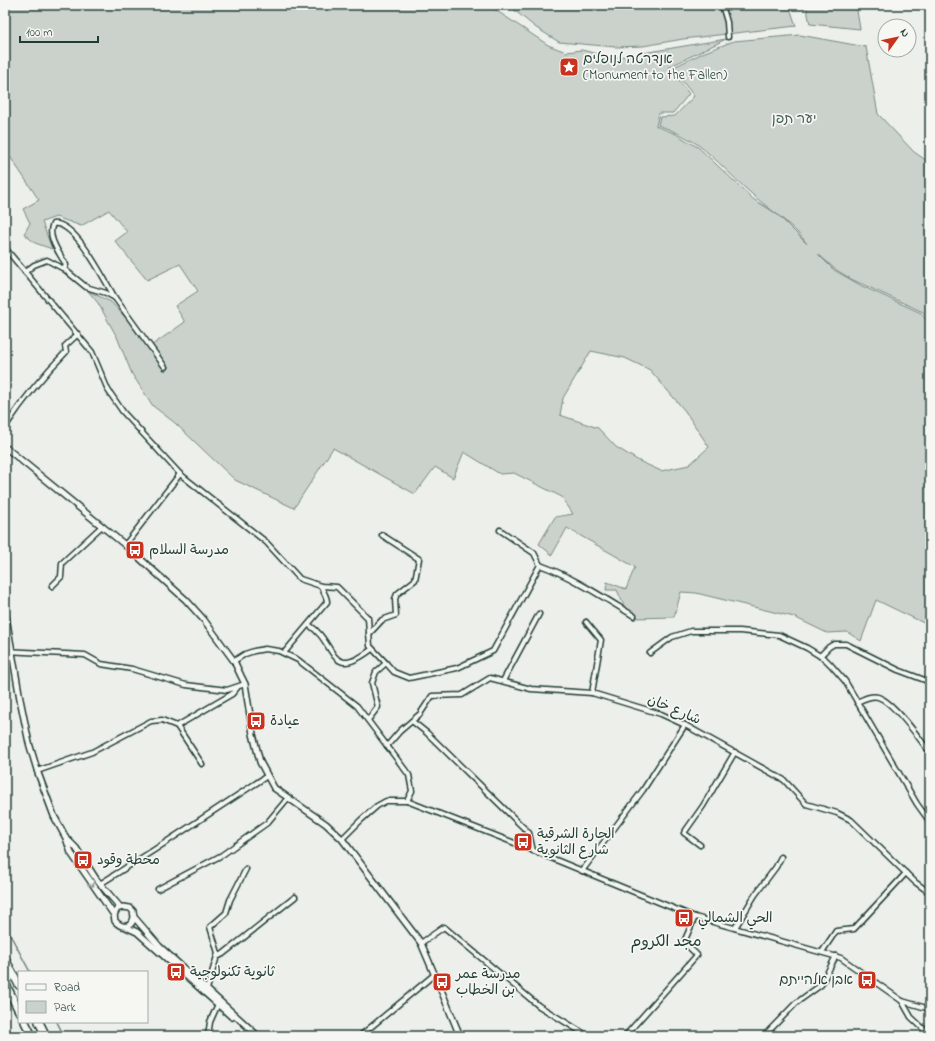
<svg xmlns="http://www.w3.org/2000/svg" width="935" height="1041" viewBox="0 0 935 1041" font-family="'Indie Flower','Playpen Sans Arabic','Playpen Sans Hebrew',sans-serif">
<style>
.green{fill:#cbd2cc;stroke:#758880;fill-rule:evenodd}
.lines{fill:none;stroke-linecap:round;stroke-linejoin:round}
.stream{stroke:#6c7e77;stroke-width:1.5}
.minor-casing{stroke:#1f3d34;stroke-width:7}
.tertiary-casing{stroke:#1f3d34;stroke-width:8}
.trunk-casing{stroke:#1f3d34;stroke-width:10}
.minor{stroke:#f6f6f2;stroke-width:4}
.tertiary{stroke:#f6f6f2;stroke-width:5}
.trunk{stroke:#f6f6f2;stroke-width:7}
.oneway{stroke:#8a9a93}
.labels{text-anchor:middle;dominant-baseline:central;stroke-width:3.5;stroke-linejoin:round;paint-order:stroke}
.poi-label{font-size:14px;fill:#1f3d34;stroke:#f6f6f2;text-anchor:start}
.park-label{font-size:14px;fill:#415b52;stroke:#f6f6f2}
.street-label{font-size:14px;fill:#1f3d34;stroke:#f6f6f2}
.quarter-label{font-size:16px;fill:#1f3d34;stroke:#f6f6f2}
</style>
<rect width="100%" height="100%" fill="#edefea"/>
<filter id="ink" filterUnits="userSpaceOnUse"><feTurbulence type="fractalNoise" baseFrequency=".025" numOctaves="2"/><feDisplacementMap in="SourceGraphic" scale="8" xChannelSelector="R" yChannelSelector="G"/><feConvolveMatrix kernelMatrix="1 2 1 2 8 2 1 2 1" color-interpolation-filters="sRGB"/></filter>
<g filter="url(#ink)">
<g class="green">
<path d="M5 5H488L548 45 566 52 582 50 613 58 726 39 669 67 689 94 673 113H659L656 126 676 134 699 148 753 199 777 214 807 244C795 226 770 210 753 195 734 179 717 159 697 144 685 136 672 130 658 125L660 117 675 116 694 96 672 68 705 52 734 41 800 35 866 47 878 114 914 152 930 163V321L923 312 851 279 835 269 818 254 834 270 862 286 921 313 930 325V626L876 600 861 641 847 632 827 633 794 617 696 593 681 592 674 617 634 618 625 608 617 590H606L607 582 626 589 635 567 567 528 552 555 539 544 555 517 573 514 562 497 514 473 500 474 464 452 453 478 435 467 415 494 333 448 294 508 235 480 175 423 153 406 132 374 117 337 98 303 88 291 111 302 137 330 148 348 185 322 175 306 198 291 180 264 147 280 115 241 127 232 109 210 81 226 56 217 42 222 52 249 35 243 24 234 30 223 23 209 39 200 5 149ZM591 351 625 358 650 370 685 411 709 447 689 465 661 471 639 461 616 447 598 428 560 415 563 398Z"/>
<path d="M508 5H789L796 26 683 39 643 46 616 47 559 42 535 27Z"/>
<path d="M806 5H856L860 29 810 24Z"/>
</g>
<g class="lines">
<g class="stream">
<path d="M5 925 30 972"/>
<path d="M57 1022 64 1036"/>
</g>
<g class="minor-casing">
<g id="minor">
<path d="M722 5 727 22 728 37"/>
<path d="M5 248 92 352 108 390 123 412 180 474 266 542 300 579 321 586 337 587 368 618 370 646 386 663 376 672 372 683 378 707 368 720"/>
<path d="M64 269 66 265C60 254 46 236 53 224 75 220 105 281 115 298"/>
<path d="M25 272 34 265 47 260 64 269 86 287 106 293 115 298 165 367"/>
<path d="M5 427C23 400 43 375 66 352L65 346 78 334"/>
<path d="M125 545 180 474"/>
<path d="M540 565C571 576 606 599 634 616"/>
<path d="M52 586 61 577 62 563 102 526"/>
<path d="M586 622 601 640 592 693"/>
<path d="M309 625C337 642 328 683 372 649"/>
<path d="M369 634 382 620 396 615 395 599 397 594 415 580 419 559 382 535"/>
<path d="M5 651 85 655 101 664 132 669 186 685 227 690 245 684"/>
<path d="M284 653 327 602C327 596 323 592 321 586"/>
<path d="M650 653 672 637 691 631H740L779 635 807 648 825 659 831 665 845 681 917 804 930 822"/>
<path d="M820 656 829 647 834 644H846L898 670 930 682"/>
<path d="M234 661 245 654 254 651 265 649 279 651 298 660 357 706 409 775 412 791 407 801"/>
<path d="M386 663 394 672 409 678 457 668 493 651 540 565 534 553 500 530"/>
<path d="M503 681 539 614"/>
<path d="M857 702C864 699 871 695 878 697 894 702 920 739 930 753"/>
<path d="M412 721 427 733 529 833 533 851"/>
<path d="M177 726 202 764"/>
<path d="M387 746 400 731 420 714 432 696 462 695 490 678 531 689 592 693 661 714 685 725 784 780 806 804 837 813 851 820 915 882 930 893"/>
<path d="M37 771 92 752 151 721 162 720 177 726 232 694 237 688"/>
<path d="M342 839 361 820 377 806 386 801H407L512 842 695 917 841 958 902 1001 930 1009"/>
<path d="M700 845 684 833 703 806 735 752"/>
<path d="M582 871 643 790 685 725"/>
<path d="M100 884 154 850 267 776"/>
<path d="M158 889 222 855 267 823 288 798"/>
<path d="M735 928 755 895 776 867 781 857"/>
<path d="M421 943 444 927 539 1006 588 1036"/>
<path d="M822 952 836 931 854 929 906 873"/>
<path d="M217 957 223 954 295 897"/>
<path d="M207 989 218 953 210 927 226 913 230 900 246 869"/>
<path d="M902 1001 911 1017 930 1035"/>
<path d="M208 1036 210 1022 218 1004"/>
<path d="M360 1036 435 974"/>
<path d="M625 1036 697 955 684 942 695 917"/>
<path d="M764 1036 796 1003 821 985 836 956"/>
</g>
</g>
<g class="tertiary-casing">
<g id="tertiary">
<path d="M5 447 125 545 186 600 204 620 234 661 241 676 245 684 253 734 260 762 274 788 326 824 342 839 421 943 439 985 460 1036"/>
<path d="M5 611 20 699 29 743 38 773 54 816 66 838 71 853 114 915"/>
<path d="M67 839 76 848 96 879 120 907"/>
<path d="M134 917C132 928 122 929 115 921L114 915 117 909 123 907 130 908 133 911 134 917 159 946 258 1036"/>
<path d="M126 927 137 932 232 1017"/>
</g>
</g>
<g class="trunk-casing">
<g id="trunk">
<path d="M5 959 19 985"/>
<path d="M5 983 19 1011"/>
<path d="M25 1022 32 1036"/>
<path d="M39 1022 46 1036"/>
</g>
</g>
<use href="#minor" class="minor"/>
<use href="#tertiary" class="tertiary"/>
<use href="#trunk" class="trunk"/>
</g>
<defs><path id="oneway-chevron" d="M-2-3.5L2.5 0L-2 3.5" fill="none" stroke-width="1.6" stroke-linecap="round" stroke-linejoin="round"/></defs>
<use class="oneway" href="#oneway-chevron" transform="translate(92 884) rotate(54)"/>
</g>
<defs>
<g id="sight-square" transform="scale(1)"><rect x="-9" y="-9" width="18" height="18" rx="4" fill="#c8321e" stroke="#f6f6f2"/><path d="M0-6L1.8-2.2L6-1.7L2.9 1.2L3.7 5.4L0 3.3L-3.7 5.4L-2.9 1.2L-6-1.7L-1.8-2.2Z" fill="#fff"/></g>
<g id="bus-square" transform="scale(1)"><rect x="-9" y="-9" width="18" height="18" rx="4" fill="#c8321e" stroke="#f6f6f2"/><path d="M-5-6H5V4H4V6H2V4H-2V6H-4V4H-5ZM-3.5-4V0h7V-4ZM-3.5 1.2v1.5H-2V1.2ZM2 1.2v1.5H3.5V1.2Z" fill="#fff"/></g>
</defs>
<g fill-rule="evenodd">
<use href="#sight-square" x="569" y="67"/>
<use href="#bus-square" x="135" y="550"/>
<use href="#bus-square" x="256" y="721"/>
<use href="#bus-square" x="523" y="842"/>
<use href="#bus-square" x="83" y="860"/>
<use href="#bus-square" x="684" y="918"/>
<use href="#bus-square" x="176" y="972"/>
<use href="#bus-square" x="867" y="980"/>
<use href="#bus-square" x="442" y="982"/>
</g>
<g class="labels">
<g class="poi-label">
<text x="583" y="59">אנדרטה לנופלים<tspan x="583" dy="16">(Monument to the Fallen)</tspan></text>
<text x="149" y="550">مدرسة السلام</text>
<text x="270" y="721">عيادة</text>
<text x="537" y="834">الحارة الشرقية<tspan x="537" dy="16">شارع الثانوية</tspan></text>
<text x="97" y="860">محطة وقود</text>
<text x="698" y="918">الحي الشمالي</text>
<text x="190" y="972">ثانوية تكنولوجية</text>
<text x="456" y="974">مدرسة عمر<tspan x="456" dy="16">بن الخطاب</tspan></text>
<text x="853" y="980" text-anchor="end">אבן אלהייתם</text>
</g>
<g class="park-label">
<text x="794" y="119">יער תפן</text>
</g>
<g class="street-label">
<text transform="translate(674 710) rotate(23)">شارع خان</text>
</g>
<g class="quarter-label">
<text x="666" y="942">مجد الكروم</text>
</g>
</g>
<rect width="935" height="1041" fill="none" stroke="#f6f6f2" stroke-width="20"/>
<rect x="10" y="10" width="915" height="1021" fill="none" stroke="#1f3d34" stroke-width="1.5" filter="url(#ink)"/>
<rect x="18" y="971" width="130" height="52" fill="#f6f6f2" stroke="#a0aca6"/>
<rect x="26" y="984" width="20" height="6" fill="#f6f6f2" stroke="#a0aca6"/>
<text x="54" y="991" font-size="12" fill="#1f3d34">Road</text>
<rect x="26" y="1001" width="20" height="12" fill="#cbd2cc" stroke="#a0aca6"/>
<text x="54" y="1011" font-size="12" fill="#1f3d34">Park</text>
<g transform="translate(897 38) rotate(57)"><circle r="19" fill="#f6f6f2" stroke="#a0aca6"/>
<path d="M0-3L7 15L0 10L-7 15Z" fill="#c8321e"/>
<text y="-6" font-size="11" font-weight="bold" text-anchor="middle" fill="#1f3d34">N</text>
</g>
<path d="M20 36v6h78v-6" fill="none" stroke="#1f3d34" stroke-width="2"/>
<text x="26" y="36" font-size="12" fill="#1f3d34" stroke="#f6f6f2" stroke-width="3" paint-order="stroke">100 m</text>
</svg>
